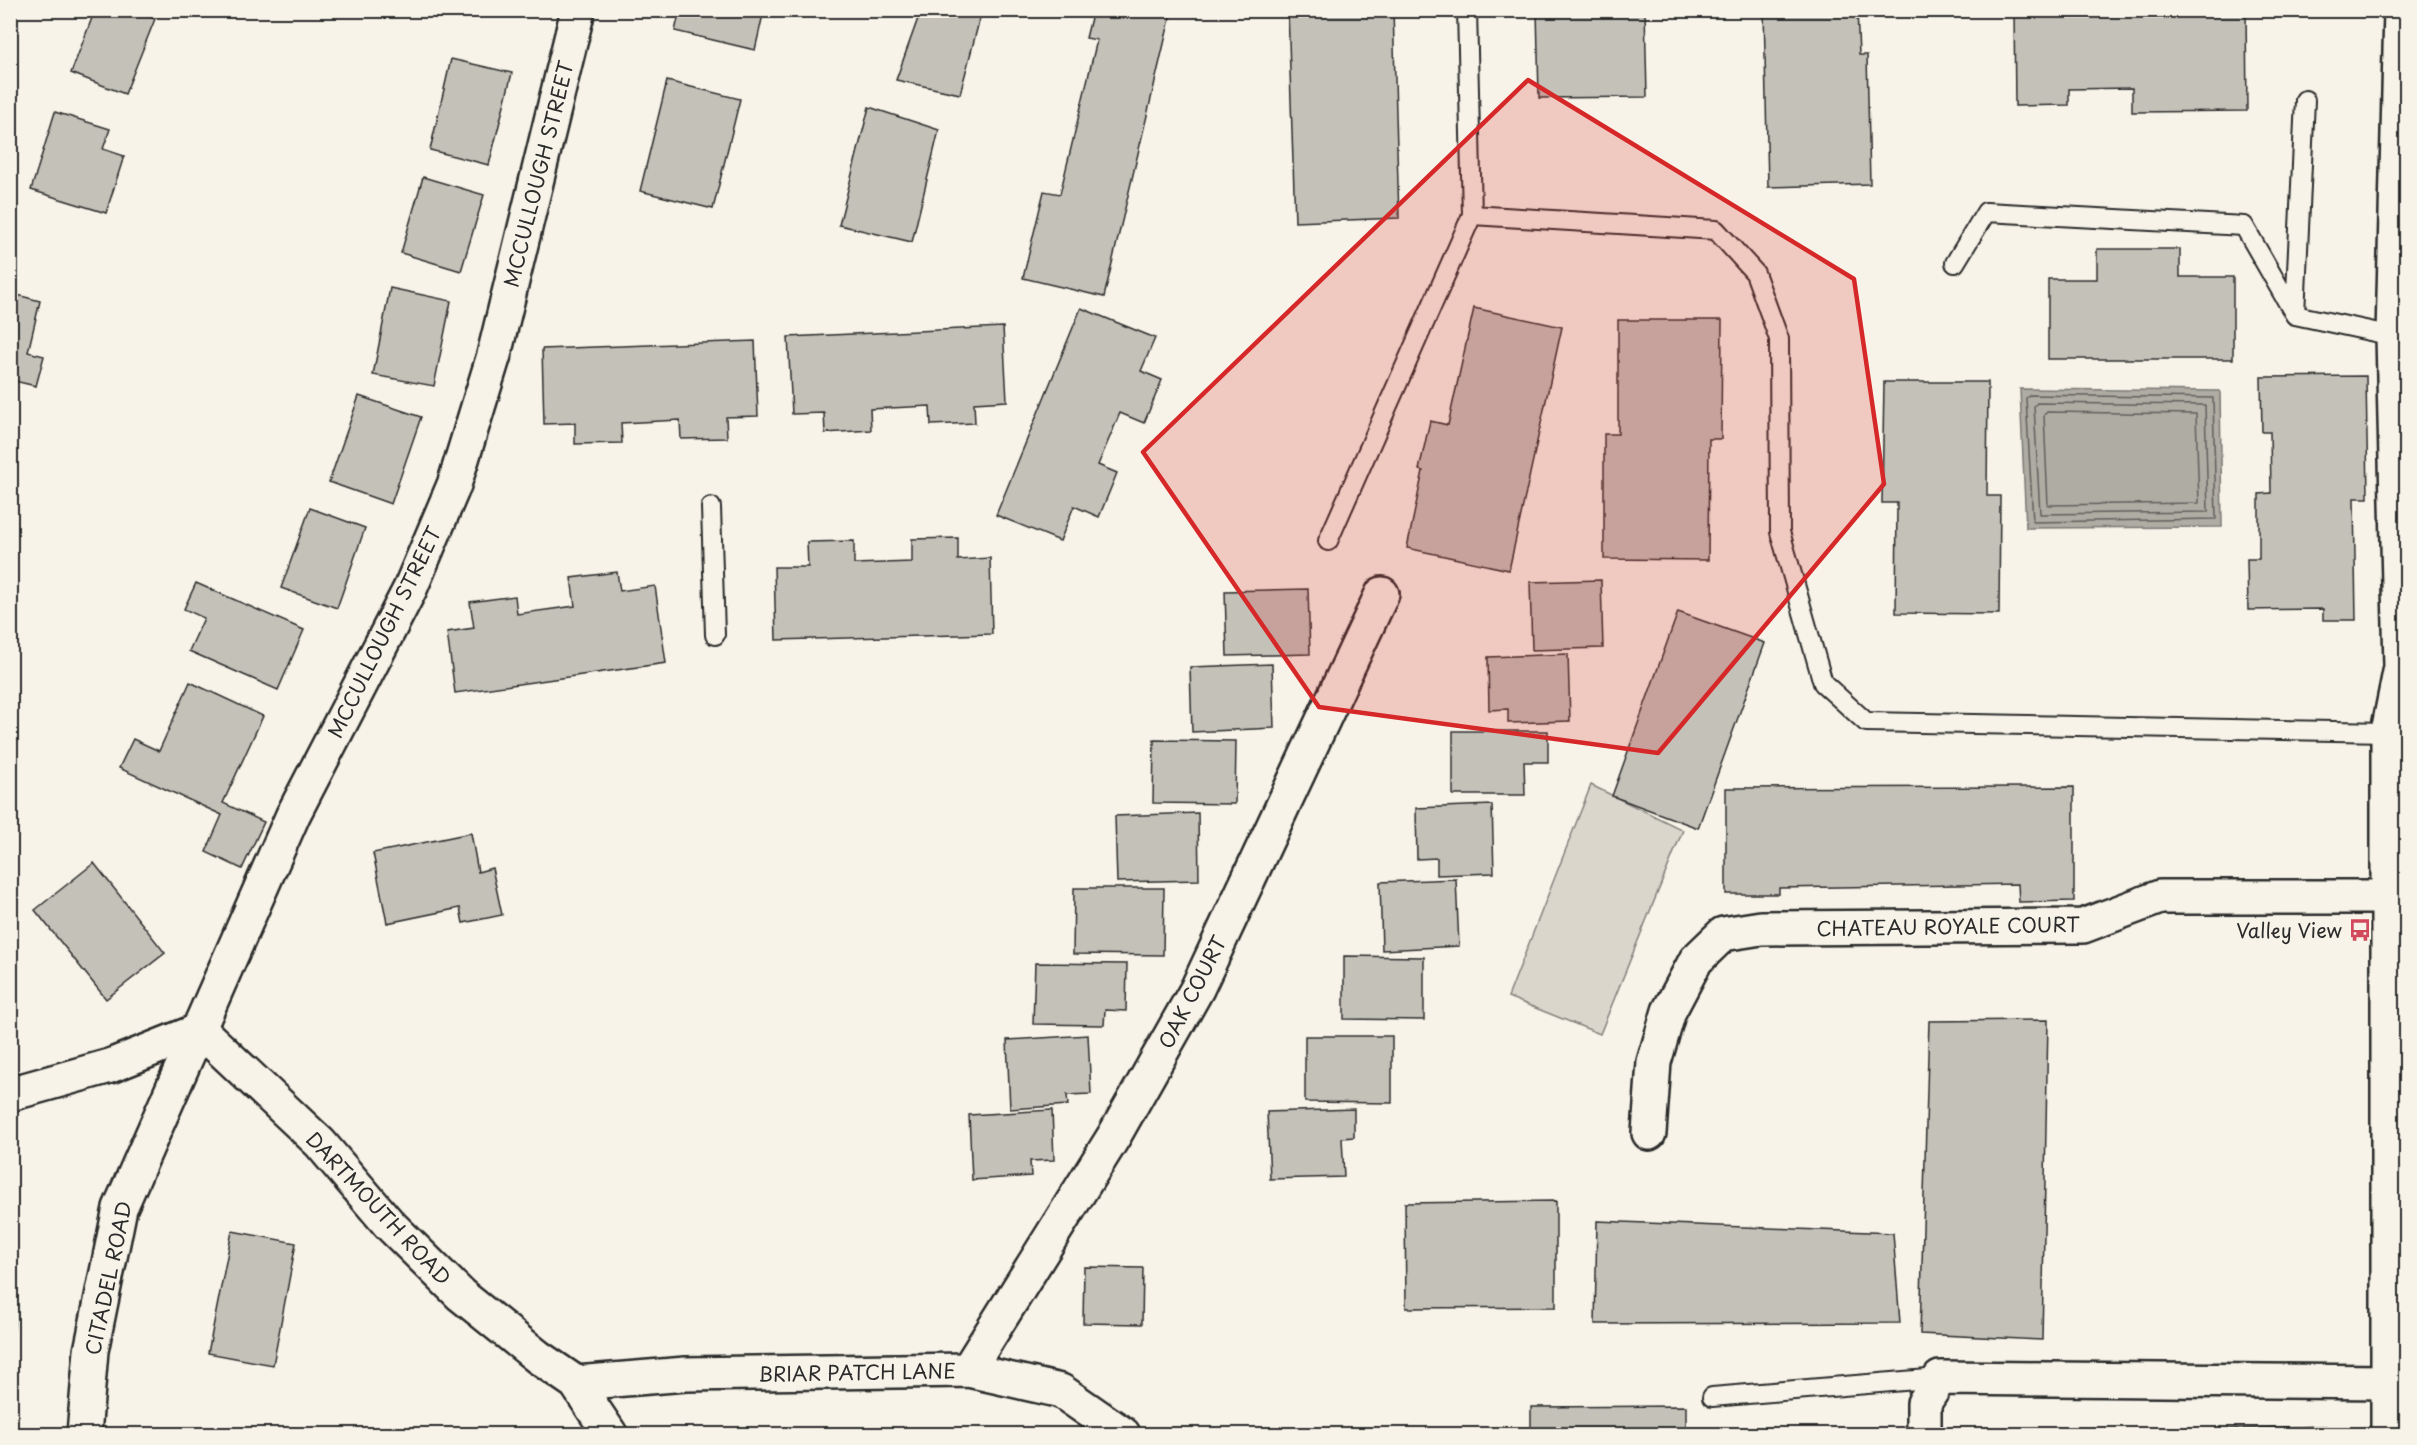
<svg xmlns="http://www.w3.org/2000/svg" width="2417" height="1445" viewBox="0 0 2417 1445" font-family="'Playpen Sans',sans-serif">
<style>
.green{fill:#dad6cc;stroke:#82807c;stroke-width:1.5}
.water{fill:#afaca4;stroke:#7a7874;stroke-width:1.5}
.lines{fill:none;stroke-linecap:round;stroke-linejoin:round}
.shore{stroke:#605f5b;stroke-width:1.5}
.building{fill:#c4c1b9;stroke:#2b2b2b;stroke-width:1.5}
.lane-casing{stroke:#2b2b2b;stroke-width:22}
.street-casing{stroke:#2b2b2b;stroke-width:38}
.lane{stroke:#f7f3e8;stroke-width:18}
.street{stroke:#f7f3e8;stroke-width:33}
.marked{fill:#d62828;fill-opacity:0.2;stroke:#d62828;stroke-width:4.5;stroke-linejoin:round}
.labels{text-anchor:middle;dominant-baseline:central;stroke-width:6;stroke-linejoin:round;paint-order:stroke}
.street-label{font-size:20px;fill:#2b2b2b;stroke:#f7f3e8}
.poi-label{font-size:20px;fill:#2b2b2b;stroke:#f7f3e8;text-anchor:end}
</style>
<rect width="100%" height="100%" fill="#f7f3e8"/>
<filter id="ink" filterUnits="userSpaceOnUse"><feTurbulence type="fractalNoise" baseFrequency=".0167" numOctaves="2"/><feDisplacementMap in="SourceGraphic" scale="12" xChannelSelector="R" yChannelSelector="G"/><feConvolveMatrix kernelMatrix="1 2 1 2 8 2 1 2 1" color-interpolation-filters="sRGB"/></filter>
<g filter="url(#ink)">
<path class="green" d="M1591 785 1683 830 1600 1034 1508 997Z"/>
<path class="water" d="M2020 389 2220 391 2222 527 2026 528Z"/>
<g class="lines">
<g class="shore">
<path d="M2030 395 2213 398 2216 519 2033 522 2026 398Z"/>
<path d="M2037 403 2205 405 2208 512 2040 514 2034 406Z"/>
<path d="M2047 412 2196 414 2199 503 2048 505 2044 415Z"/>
</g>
</g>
<g class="building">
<path d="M95 10H133L155 19 125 94 71 73Z"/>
<path d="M680 10H764L755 50 675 31Z"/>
<path d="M921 10H982L960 94 896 80Z"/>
<path d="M1093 10H1172L1104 297 1023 278 1044 191 1060 194 1097 40 1086 38Z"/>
<path d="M1288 10H1393L1399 218 1295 222Z"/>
<path d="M1537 10H1645L1647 97 1539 98Z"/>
<path d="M1764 10H1857L1859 55H1867L1870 184 1768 187Z"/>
<path d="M2014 10H2246L2247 111 2132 112V88L2069 89V105L2015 106Z"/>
<path d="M451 59 512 73 489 165 430 150Z"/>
<path d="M667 81 740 99 713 209 640 191Z"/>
<path d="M869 107 939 130 912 242 839 225Z"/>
<path d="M55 112 110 129 103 149 124 156 106 213 31 190Z"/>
<path d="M423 177 484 195 461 271 401 253Z"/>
<path d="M2097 249H2180V277H2233V359H2048V279H2097Z"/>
<path d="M390 288 451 301 434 386 373 375Z"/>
<path d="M10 293 40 301 28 352 44 356 36 386 10 380Z"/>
<path d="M1081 308 1155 338 1141 371 1162 380 1144 423 1120 413 1098 465 1117 473 1099 517 1074 506 1060 541 996 515Z"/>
<path d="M1474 308 1562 327 1509 570 1407 548 1423 471 1419 470 1430 421 1448 425Z"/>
<path d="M1618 320H1722L1721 439H1709L1708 560 1604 559V434H1618Z"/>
<path d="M1003 327 1007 401 974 403 975 423 931 425 930 406 870 409 871 430 825 433 824 413 792 414 788 337Z"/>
<path d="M755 341 758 416 726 417 727 438 681 439 680 420 621 423 622 443 575 444V423L544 424 542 349Z"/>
<path d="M2366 376 2368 498H2354L2356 620H2323V609L2248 610 2247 559H2259V494L2271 493 2270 432H2262L2261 377Z"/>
<path d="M1884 382H1988L1987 496H2000L1999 614 1896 613 1897 503H1882Z"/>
<path d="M359 396 421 417 391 504 329 482Z"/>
<path d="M310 508 365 528 337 608 281 588Z"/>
<path d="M958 538V560L990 558 992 634 776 640 774 567H808L807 542 854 541V564L912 562V539Z"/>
<path d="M617 572 620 591 655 586 666 663 455 693 447 632 474 628 470 602 515 596 517 614 575 606 571 578Z"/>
<path d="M1601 580 1603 648 1532 650 1530 582Z"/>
<path d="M196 583 304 630 278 690 189 651 204 618 184 609Z"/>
<path d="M1308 589 1310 654 1227 656 1225 591Z"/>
<path d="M1678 612 1765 643 1698 828 1612 796Z"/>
<path d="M1568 654 1570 721 1508 723V709L1489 710 1488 657Z"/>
<path d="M1272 664 1274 728 1192 732 1190 667Z"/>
<path d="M190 682 263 716 223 803 264 822 242 869 206 852 222 815 119 768 133 739 159 751Z"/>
<path d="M1453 731H1548V762H1524L1525 795H1453Z"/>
<path d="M1154 740 1236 741 1235 804 1153 803Z"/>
<path d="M2074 787V901L2019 902 2018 884 1779 888V894H1726V788Z"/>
<path d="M1492 805 1494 873 1437 875V858L1417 859 1416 808Z"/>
<path d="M1198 813 1199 880 1117 882 1115 816Z"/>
<path d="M471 833 478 872 492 868 502 915 463 923 460 908 387 923 373 853Z"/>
<path d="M94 863 165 953 106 999 35 910Z"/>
<path d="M1456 879 1459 946 1382 950 1380 882Z"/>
<path d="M1074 888H1164L1163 955 1073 954Z"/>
<path d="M1344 956 1424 957V1020L1344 1019Z"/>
<path d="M1035 963 1127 964 1126 1011 1105 1010 1104 1025 1033 1024Z"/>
<path d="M2048 1020 2042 1340 1920 1334 1929 1021Z"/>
<path d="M1088 1035 1091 1094 1067 1095 1068 1105 1010 1109 1007 1040Z"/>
<path d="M1305 1036H1392V1103L1305 1102Z"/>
<path d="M1354 1109V1137L1342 1138 1344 1177 1270 1179 1267 1112Z"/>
<path d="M1052 1110 1054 1160 1030 1161 1031 1176 972 1180 969 1115Z"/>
<path d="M1556 1201V1307L1406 1308 1405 1203Z"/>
<path d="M1597 1221 1893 1233 1900 1323 1595 1324Z"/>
<path d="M232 1231 296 1243 273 1365 208 1353Z"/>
<path d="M1084 1267 1143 1268 1142 1324 1083 1323Z"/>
<path d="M10 1293 17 1294 10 1364Z"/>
<path d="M1686 1406V1434H1531V1407Z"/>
<path d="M2326 1426V1434H2196V1430Z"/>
</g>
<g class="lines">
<g class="lane-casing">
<g id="lane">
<path d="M1472 215 1716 230 1755 273 1779 339 1780 532 1823 683 1866 722 2388 732"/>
<path d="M1955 263 1986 212 2244 226 2295 315 2393 336"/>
<path d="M2295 314 2305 100"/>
<path d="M711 507 715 635"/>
<path d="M1328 541 1472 215 1467 10"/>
<path d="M1712 1397 1940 1378"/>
</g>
</g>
<g class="street-casing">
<g id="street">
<path d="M200 1030 320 1143 389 1224 461 1295 538 1357 576 1383 610 1434"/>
<path d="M10 1094 110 1066 200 1030"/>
<path d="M1649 1133 1654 1062 1669 1011 1696 960 1723 934 1761 928 2083 926 2160 897H2389"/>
<path d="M968 1370 1114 1136 1197 989 1382 594"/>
<path d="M576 1383 686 1374 968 1370 1061 1391 1123 1434"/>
<path d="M84 1434 91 1351 120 1208 293 815 410 589 454 485 494 355 578 10"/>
<path d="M1924 1434V1403L1940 1378 2388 1382"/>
<path d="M2388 1434V732L2401 667 2393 336 2401 10"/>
</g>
</g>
<use href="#lane" class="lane"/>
<use href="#street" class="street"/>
</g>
</g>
<path class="marked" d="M1528 80 1854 279 1884 484 1658 753 1319 707 1143 452Z"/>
<defs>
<g id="bus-bare" transform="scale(1.8)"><path d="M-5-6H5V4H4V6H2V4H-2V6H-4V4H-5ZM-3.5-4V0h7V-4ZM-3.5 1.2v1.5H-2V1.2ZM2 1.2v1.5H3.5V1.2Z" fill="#d1495b" stroke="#f7f3e8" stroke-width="2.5" paint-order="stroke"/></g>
</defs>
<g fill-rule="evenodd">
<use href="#bus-bare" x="2360" y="930"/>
</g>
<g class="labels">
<g class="street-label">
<text transform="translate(538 174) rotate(-76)">MCCULLOUGH STREET</text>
<text transform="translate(384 632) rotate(-64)">MCCULLOUGH STREET</text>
<text transform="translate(1948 926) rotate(-1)">CHATEAU ROYALE COURT</text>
<text transform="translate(1192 992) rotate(-63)">OAK COURT</text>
<text transform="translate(379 1208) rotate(47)">DARTMOUTH ROAD</text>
<text transform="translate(108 1278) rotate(-78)">CITADEL ROAD</text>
<text transform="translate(857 1372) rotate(-1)">BRIAR PATCH LANE</text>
</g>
<g class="poi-label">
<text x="2342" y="930">Valley View</text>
</g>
</g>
<rect width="2417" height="1445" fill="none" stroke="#f7f3e8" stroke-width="36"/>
<rect x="18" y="18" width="2381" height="1409" fill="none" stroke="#2b2b2b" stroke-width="2" filter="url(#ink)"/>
</svg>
